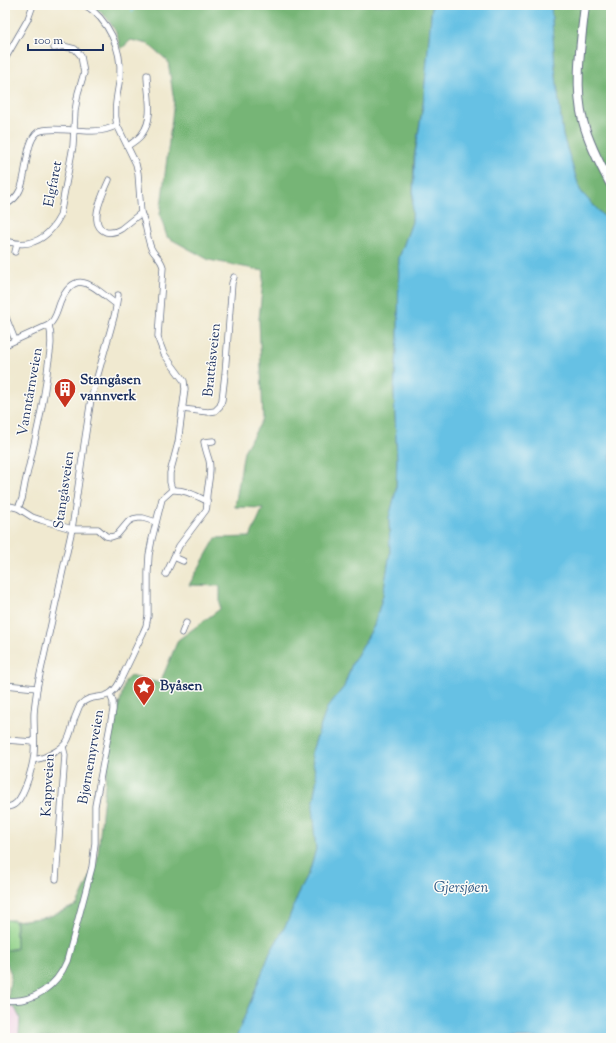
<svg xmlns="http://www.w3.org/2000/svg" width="616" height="1043" viewBox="0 0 616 1043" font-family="'Sorts Mill Goudy',serif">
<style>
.built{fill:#f0d0e4}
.green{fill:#93d38a;stroke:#578174}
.forest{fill:#76b576;stroke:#48726a}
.water{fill:#66c1e4;stroke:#4078a1}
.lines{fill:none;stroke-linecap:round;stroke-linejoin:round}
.stream{stroke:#66c1e4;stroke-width:1.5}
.minor-casing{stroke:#667086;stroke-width:7}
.secondary-casing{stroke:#667086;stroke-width:10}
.minor{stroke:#fff;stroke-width:5.5}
.secondary{stroke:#fff;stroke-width:8}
.labels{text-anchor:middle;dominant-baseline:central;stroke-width:3;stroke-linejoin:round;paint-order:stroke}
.street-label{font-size:14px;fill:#1b2f5e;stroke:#fdfcf7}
.poi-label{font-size:14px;font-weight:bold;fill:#1b2f5e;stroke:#fdfcf7;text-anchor:start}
.water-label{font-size:15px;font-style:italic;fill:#325b86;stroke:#fdfcf7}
</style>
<rect width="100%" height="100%" fill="#fdfcf7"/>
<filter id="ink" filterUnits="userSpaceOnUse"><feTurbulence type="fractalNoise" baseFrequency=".025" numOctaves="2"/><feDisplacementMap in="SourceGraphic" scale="8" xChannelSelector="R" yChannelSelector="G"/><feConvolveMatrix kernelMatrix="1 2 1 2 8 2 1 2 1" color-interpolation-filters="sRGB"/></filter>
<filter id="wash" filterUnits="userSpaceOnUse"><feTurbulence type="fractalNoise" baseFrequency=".012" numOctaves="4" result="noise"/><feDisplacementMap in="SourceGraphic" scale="16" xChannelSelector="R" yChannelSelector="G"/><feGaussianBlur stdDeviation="0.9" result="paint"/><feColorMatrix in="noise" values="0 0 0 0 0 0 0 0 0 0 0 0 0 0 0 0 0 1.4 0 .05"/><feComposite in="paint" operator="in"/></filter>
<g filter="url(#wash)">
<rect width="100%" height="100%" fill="#f0e9d0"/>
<path class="built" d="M7 1005 15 1008 20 1018 19 1034 22 1038H5V1014Z"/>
<path class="green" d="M5 920H15L16 948 5 950Z"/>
<g class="forest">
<path d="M97 5H432L423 105 414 157 412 222 399 258 398 338 394 392 397 460 396 491 389 518 390 553 383 595 374 626 352 664 344 687 327 708 311 754 317 779 312 807 316 849 309 874 298 895 287 923 270 953 236 1038H22L19 1034 20 1018 15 1008 7 1005 11 974 5 959V951L16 949V921L48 917 77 905 97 863 109 747 125 681 130 676 160 683 178 640 220 609V586L189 585 216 538 250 537 263 508 235 507 244 451 263 419 259 319 264 271 209 260 167 237 160 215 174 101 168 61 148 44 131 40 121 49 116 32 107 18 94 6Z"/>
<path d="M551 5H611V234C610 231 610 228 609 225 606 216 587 200 580 190L563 136 555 68Z"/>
</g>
<path class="water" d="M432 5H551L555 68 563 136 580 190C587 200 605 215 609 225 610 228 610 231 611 234V1038H236L270 953 287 923 298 895 309 874 316 849 312 807 317 779 311 754 327 708 344 687 352 664 374 626 383 595 390 553 389 518 396 491 397 460 394 392 398 338 399 258 412 222 415 154 423 105Z"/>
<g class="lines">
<path class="stream" d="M132 12 137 5"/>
</g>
</g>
<g filter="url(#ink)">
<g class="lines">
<g class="minor-casing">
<g id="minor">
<path d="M85 5C108 19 122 49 120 76 118 92 113 109 117 125L136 164 138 173 141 213 121 229C116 232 111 233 106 232 86 224 104 192 109 180"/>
<path d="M5 59 28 19 33 5"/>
<path d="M128 146C133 142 139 139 142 134 155 117 147 93 147 75"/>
<path d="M5 205C11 202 17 197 20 190 27 176 25 141 38 132 48 126 81 132 93 131 102 131 110 129 117 125"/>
<path d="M141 213C147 224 146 236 151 248 154 255 161 258 163 267L158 336 159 341 164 354 181 377 184 381 185 389 178 443 170 473V482L172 490"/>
<path d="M10 242C33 248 49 237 60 216L73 146 75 111 78 93 84 73 81 56 75 49 63 46 54 48"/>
<path d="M15 252 17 244"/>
<path d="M5 315 15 340"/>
<path d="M5 345 49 325C56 319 57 311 60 303 76 265 94 288 116 304"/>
<path d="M182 409 208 412 215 411 220 406 222 400 225 374 232 283 234 277"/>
<path d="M5 505 18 508 32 517 41 520 72 529H98L106 536 111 537 117 535 128 522 133 519 138 518H143L156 522"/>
<path d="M18 508 22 499 25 483C34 444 44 405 48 365 50 352 53 339 49 325"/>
<path d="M174 557 183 561"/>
<path d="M166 574 179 546 206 510C208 505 206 500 207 494 208 483 212 471 209 460 207 454 205 448 204 442L213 441"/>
<path d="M182 633 186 623"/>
<path d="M5 685 37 688"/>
<path d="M5 740 34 742"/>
<path d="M34 759C40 760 45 757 51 754 71 744 69 736 75 717 77 713 78 709 80 705 92 691 107 705 119 683L143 633 146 626 148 616V572L149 555 152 539 162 499 172 490C185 489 196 496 207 501"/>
<path d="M5 807C9 807 13 806 16 803 25 795 33 765 34 754 35 741 34 729 34 716 34 707 36 698 37 688L72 529 84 445 91 399 111 328 115 313 118 295"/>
<path d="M56 879 65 755 63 747"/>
<path d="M5 1000C33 1004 57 986 67 961L92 867 95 843V806L113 710V702L110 694"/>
</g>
</g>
<g class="secondary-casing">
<path id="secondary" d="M585 5C581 42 574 85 583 121 589 144 600 165 611 185"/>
</g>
<use href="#minor" class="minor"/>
<use href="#secondary" class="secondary"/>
</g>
</g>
<defs>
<g id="building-pin" transform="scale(1.15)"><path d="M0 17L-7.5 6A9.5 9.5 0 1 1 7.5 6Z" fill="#c8321e" stroke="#fdfcf7"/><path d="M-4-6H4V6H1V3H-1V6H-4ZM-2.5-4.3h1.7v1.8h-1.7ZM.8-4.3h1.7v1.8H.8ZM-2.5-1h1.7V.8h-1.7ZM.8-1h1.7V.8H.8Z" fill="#fff"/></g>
<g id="sight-pin" transform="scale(1.15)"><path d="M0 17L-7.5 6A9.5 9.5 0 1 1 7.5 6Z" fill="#c8321e" stroke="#fdfcf7"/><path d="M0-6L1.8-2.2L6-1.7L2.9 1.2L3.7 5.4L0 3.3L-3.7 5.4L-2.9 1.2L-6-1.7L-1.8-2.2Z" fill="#fff"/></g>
</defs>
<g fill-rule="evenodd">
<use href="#building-pin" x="65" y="389"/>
<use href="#sight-pin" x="144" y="687"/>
</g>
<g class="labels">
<g class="street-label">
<text transform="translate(54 184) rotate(-79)">Elgfaret</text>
<text transform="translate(213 360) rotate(-84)">Brattåsveien</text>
<text transform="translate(31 392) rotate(-80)">Vanntårnveien</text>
<text transform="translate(65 490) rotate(-82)">Stangåsveien</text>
<text transform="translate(92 757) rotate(-80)">Bjørnemyrveien</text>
<text transform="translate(49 785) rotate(-87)">Kappveien</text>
</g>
<g class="poi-label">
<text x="80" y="381">Stangåsen<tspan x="80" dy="16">vannverk</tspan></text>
<text x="160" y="687">Byåsen</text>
</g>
<g class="water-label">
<text x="461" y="888">Gjersjøen</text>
</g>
</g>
<rect width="616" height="1043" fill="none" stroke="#fdfcf7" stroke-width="20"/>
<path d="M28 44v6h75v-6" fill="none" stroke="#1b2f5e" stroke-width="2"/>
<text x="34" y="44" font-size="12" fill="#1b2f5e" stroke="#fdfcf7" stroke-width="3" paint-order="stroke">100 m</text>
</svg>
